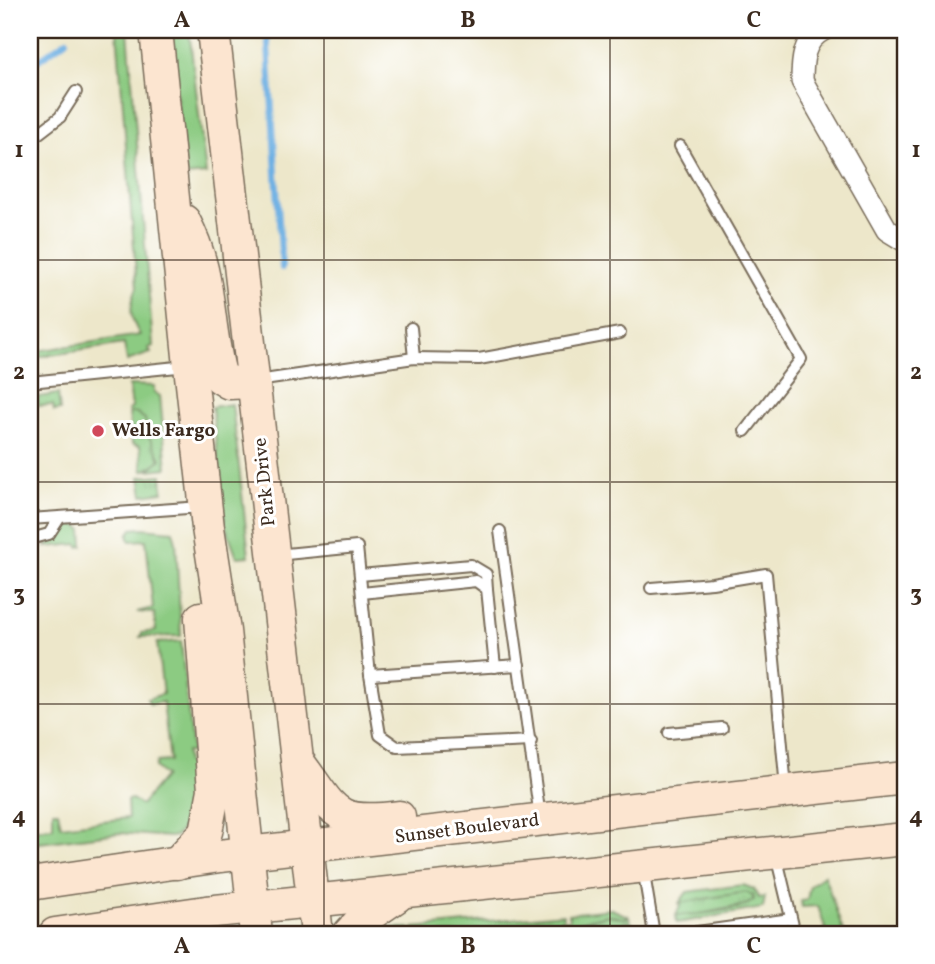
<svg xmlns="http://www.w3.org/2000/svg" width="935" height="964" viewBox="0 0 935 964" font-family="Vollkorn,serif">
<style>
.grass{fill:url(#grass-tufts);stroke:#647a50;stroke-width:2}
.garden{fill:#8ccb82;stroke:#647a50;stroke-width:2}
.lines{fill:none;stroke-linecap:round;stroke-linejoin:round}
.stream{stroke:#6eb0e3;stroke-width:6}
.service-casing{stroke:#796c5a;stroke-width:14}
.minor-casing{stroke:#796c5a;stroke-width:24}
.secondary-casing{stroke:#796c5a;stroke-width:35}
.service{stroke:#fff;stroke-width:10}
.minor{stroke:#fff;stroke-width:21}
.secondary{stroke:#fce5d0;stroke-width:32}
.grid{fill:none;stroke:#3b2a1e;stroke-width:2;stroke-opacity:0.55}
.poi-dot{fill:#d1495b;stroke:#fff;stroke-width:2.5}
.labels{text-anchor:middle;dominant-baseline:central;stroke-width:6;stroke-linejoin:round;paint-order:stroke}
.poi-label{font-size:19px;font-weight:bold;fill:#3b2a1e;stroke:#fff;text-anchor:start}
.street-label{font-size:19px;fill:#3b2a1e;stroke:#fff}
.neatline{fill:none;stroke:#3b2a1e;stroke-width:2.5}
.grid-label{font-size:23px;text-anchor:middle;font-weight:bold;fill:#3b2a1e}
</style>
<defs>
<pattern id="grass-tufts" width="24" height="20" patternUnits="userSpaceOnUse" patternTransform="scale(1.75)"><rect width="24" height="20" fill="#8ccb82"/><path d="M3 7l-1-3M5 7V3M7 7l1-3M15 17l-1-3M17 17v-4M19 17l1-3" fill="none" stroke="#7aae70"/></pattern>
</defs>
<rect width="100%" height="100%" fill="#fff"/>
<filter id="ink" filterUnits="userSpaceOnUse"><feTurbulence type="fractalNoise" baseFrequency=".0143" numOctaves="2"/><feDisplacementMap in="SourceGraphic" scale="14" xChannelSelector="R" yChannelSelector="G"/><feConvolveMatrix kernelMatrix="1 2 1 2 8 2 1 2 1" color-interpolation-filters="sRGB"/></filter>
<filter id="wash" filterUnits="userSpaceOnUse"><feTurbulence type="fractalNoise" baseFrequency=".00686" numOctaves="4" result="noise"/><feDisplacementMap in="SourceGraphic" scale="28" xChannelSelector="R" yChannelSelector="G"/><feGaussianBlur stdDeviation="1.57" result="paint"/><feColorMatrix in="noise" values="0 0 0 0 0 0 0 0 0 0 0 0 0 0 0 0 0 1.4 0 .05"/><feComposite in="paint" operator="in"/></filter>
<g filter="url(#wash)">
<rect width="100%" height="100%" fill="#ede7ca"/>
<g class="grass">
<path d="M129 413H137L145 419C148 426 160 458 160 462L143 471 140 446 132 444Z"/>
<path d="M162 475 163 492 143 495 140 477Z"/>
<path d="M746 892 754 897 750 904 695 915H676L682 901Z"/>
<path d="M611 909 628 916 625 919 608 915 529 934H497L516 926 569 920V914Z"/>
</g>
<g class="garden">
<path d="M117 30H128L153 346 148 348 151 353 127 361 124 344 30 358V352L140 335C129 317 129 307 137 287Z"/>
<path d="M169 30H189L206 174 186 176Z"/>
<path d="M129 385 154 386V392L160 396 167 468 149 470 161 459 149 437 145 419 137 413H129L128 410 132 408Z"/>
<path d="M58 394 60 410 54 411 53 405 38 406V397Z"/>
<path d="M232 404 249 556 237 557 225 524 212 407Z"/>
<path d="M76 524 82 529 83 546 79 547 78 544 46 547 62 529Z"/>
<path d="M142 528 173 531 176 542 181 636 140 637 142 633 156 631 154 613 137 612 153 608 146 540 130 541 128 535 132 529Z"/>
<path d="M181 641 192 752H186L187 764H192L196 811 176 836 170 837 120 833 30 844V830L53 827V811H58L61 826 128 818 127 800 132 799 141 805 165 776 155 767 157 762 170 761 163 702 150 704 147 699 163 694 157 643Z"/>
<path d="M824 875 844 934H827L818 906 802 907 801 901 807 900 810 886Z"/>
<path d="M743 885 754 889 759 898 765 897 763 908 677 923 676 915C693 915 743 911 754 900L753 895 746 892 679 903 687 892Z"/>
<path d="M563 914V919L549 924 516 926 497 934H415L414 928Z"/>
<path d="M609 915 625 919 628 916 634 928 640 927 639 934H631L628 922 595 929V934H588L587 931 570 934H529Z"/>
<path d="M387 928H410L412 934H374L378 929Z"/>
</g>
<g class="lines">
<g class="stream">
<path d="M267 30 282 268"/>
<path d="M30 66 67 40"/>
</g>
</g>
</g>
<g filter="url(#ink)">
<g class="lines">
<g class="service-casing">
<g id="service">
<path d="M30 140 60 117 76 92"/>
<path d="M680 146 801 359 745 431"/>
<path d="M411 328 414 358"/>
<path d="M257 381 414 358 479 359 620 333"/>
<path d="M30 382 187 366"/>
<path d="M30 519 202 507"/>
<path d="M500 531 540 817"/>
<path d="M30 539 49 534 60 517"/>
<path d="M276 555 357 547 370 675 380 735 397 747 531 741"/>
<path d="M360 575 471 565 486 574 487 589"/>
<path d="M651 588 712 583 766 574 786 788"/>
<path d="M362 593 476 581 487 589 495 667"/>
<path d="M370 675 519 665"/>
<path d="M669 733 722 728"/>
<path d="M776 855 795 934"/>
<path d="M643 868 654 934"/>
<path d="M683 934 791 919"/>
</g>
</g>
<g class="minor-casing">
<path id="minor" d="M823 30C803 40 802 61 802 81L887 230 905 241"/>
</g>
<g class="secondary-casing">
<g id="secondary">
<path d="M156 30 190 366 208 528 224 631 256 934"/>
<path d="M213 30 317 934"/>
<path d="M184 221C213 276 205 322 221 378L229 383 254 382"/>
<path d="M299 763C335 811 332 826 399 817"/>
<path d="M177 863 206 832 214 790 201 618"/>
<path d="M30 884 220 856 905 778"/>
<path d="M55 934 206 912 905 839"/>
<path d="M349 934 362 920 397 896"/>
</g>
</g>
<use href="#service" class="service"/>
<use href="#minor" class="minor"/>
<use href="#secondary" class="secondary"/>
</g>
</g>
<path class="grid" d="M324 30V934M610 30V934M30 260H905M30 482H905M30 704H905"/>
<circle class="poi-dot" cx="98" cy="431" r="7"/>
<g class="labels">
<g class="poi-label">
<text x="112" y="431">Wells Fargo</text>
</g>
<g class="street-label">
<text transform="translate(265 482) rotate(-96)">Park Drive</text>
<text transform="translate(467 829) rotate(-7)">Sunset Boulevard</text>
</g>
</g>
<rect width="935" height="964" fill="none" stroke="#fff" stroke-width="77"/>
<rect x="38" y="38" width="859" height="888" class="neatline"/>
<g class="grid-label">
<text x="182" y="27">A</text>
<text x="468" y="27">B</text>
<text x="754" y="27">C</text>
<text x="19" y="157">1</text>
<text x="916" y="157">1</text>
<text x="19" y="379">2</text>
<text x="916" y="379">2</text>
<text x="19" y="601">3</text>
<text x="916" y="601">3</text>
<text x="19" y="823">4</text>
<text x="916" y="823">4</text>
<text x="182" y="953">A</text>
<text x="468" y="953">B</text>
<text x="754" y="953">C</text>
</g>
</svg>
